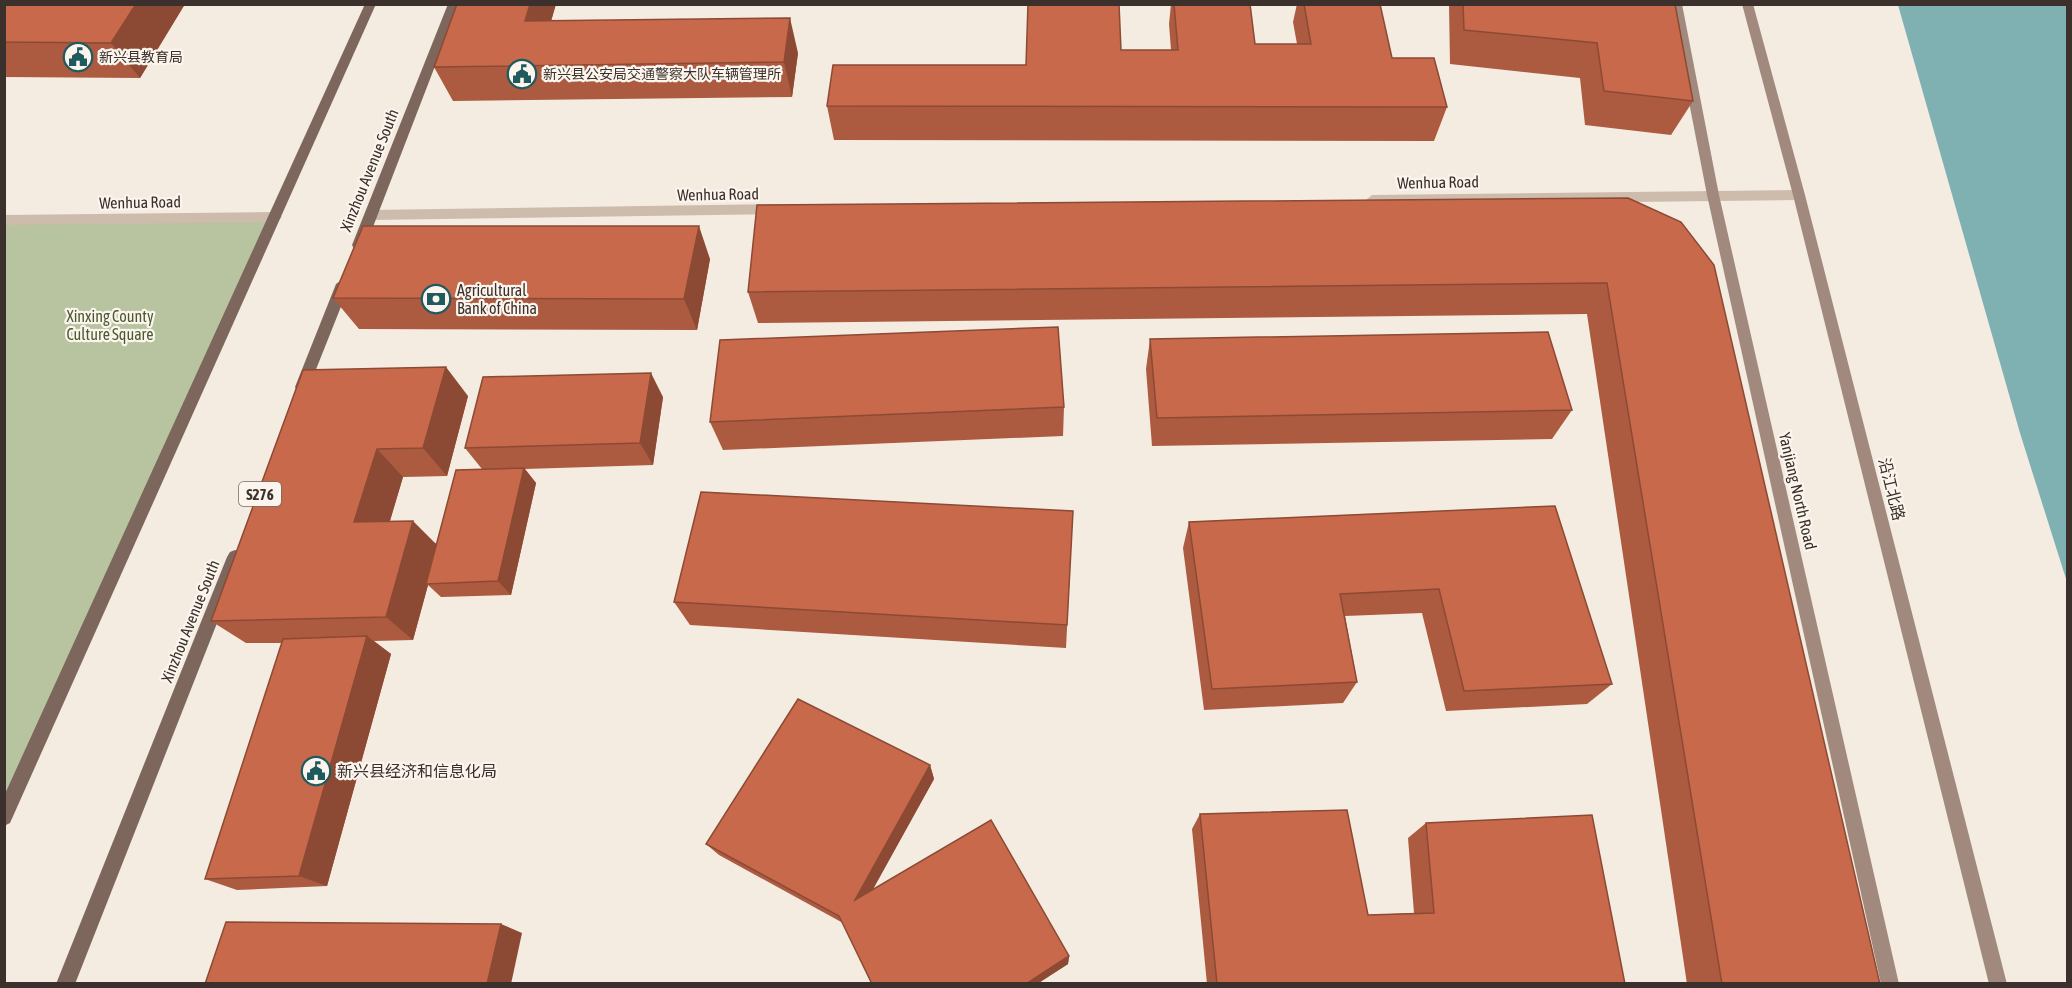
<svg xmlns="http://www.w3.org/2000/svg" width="2072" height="988" viewBox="0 0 2072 988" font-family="'Asap Condensed','Noto Sans SC',sans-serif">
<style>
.green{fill:#b8c4a0}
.water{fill:#7fb0b2}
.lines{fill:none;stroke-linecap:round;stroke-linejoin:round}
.minor{fill:#cdbbac;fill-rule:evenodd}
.secondary{fill:#a18a7d;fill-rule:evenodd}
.primary{fill:#7d675c;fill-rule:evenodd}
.wall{fill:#ac5a40}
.shaded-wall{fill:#8c4a34}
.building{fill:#c8694b;stroke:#8c4a34;stroke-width:1.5}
.labels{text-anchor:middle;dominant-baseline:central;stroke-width:4.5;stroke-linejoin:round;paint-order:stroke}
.far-poi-label{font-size:14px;fill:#3b302b;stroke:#fbf5ee;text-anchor:start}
.shield{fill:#fbf5ee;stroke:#756b66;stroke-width:1.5}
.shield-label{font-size:15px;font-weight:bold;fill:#3b302b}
.street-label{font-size:16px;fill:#3b302b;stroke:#fbf5ee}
.poi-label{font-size:16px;fill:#3b302b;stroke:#fbf5ee;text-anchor:start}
.park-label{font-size:16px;fill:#4a5a2e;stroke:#fbf5ee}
</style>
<rect width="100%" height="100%" fill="#f4ebe1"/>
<path class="green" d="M276 217 5 817V220Z"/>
<path class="water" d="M1898 5H2067V582L2020 433Z"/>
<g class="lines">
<g class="minor">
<path d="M1799 190 1805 195 1799 200 1372 205 1366 200 1372 195Z"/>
<path d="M776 204 782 209 776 214 371 220 365 215 371 210Z"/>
<path d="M276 212 282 217 276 222 4 225V215Z"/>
</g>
<g class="secondary">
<path d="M1670 4H1682L1719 195 1899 984H1881L1707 195Z"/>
<path d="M1742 4H1753L1805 195 2007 984H1989L1793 195Z"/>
</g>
<g class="primary">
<path d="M365 4H376L10 823 4 826V796Z"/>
<path d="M448 4H459L366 245 364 249H354L352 245Z"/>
<path d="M343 279 350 284 309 387 307 391H297L295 387 336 284Z"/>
<path d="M235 550 240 552 243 557 75 984H56L227 557 230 552Z"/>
</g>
</g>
<g class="wall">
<path d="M4 4H185L140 78 4 77Z"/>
<path d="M556 4 551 21 798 53 792 97 453 101 434 67Z"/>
<path d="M1171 4H1250L1255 44H1297L1293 22 1297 4H1380L1392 58 1447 107 1434 141 834 140 827 106 1026 65 1121 50H1171L1169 24Z"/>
<path d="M1449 4H1675L1693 101 1671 135 1585 125 1580 78 1450 64Z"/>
<path d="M1628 198 1880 984H1687L1587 314 758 323 748 292Z"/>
<path d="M710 259 697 330 359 329 333 298Z"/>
<path d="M1150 339 1572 410 1552 439 1152 446 1146 369Z"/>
<path d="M303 370 468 396 447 476 403 477 390 521 437 544 482 469 465 448 663 397 653 465 525 469 536 483 511 595 441 597 428 585 413 640 374 641 391 654 327 886 237 890 205 879 282 643H246L211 621Z"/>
<path d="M1064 407 1063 436 723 450 710 422Z"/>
<path d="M1555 506 1612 684 1587 704 1446 711 1422 613 1345 616 1357 682 1343 703 1204 710 1183 548 1189 522Z"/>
<path d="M1073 511 1066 648 690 625 674 602Z"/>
<path d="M930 765 934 779 873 889 1069 956 1068 964 1037 984H872L843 923 719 855 706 844Z"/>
<path d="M1200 814 1368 915 1414 913 1408 838 1426 823 1625 984H1207L1192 829Z"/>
</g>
<g class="shaded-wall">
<path d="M136 4H185L140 78 111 43Z"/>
<path d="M530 4H556L541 56 525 21Z"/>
<path d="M790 18 798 53 792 97 784 62Z"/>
<path d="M699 226 710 259 697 330 684 299Z"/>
<path d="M446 367 468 396 447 476 423 448Z"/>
<path d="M651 373 663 397 653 465 640 443Z"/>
<path d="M377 449 403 477 382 547 354 522Z"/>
<path d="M524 468 536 483 511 595 498 581Z"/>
<path d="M413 521 438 546 426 584 428 585 413 640 386 617Z"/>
<path d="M367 636 391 654 327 886 299 876Z"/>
<path d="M930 765 934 779 862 909 855 900Z"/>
<path d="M501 924 522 933 511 984H487Z"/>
<path d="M1069 956 1068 964 1037 984H1026Z"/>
</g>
<g class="building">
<path d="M4 4H136L111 43 4 42Z"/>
<path d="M457 4H530L525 21 790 18 784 62 434 67Z"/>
<path d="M1028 4H1119L1121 50H1178L1174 4H1250L1255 44H1311L1304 4H1380L1392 58H1434L1447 107 827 106 833 65H1026Z"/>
<path d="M1463 4H1675L1693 101 1604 91 1597 43 1464 30Z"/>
<path d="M1628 198 1681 222 1714 265 1880 984H1722L1607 283 748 292 757 205Z"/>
<path d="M363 226H699L684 299 333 298Z"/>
<path d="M1058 327 1064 407 710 422 720 340Z"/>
<path d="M1548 332 1572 410 1157 418 1150 339Z"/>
<path d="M446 367 423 448 377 449 354 522 413 521 386 617 211 621 303 370Z"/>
<path d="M651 373 640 443 465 448 483 377Z"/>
<path d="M524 468 498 581 426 584 456 470Z"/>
<path d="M701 492 1073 511 1067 625 674 602Z"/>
<path d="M1555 506 1612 684 1464 691 1439 589 1340 594 1357 682 1212 689 1189 522Z"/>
<path d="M367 636 299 876 205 879 283 639Z"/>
<path d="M798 699 930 765 855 900 991 820 1069 956 1026 984H872L839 916 706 844Z"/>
<path d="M1347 810 1368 915 1434 913 1426 823 1592 815 1625 984H1217L1200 814Z"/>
<path d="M226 922 501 924 487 984H205Z"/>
</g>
<defs>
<g id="civic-ring" transform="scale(1.5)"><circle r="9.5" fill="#fbf5ee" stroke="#1f5a5e" stroke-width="1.5"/><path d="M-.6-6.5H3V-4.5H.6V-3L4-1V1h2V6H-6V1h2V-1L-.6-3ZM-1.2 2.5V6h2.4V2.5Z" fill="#1f5a5e"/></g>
<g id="bank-ring" transform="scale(1.5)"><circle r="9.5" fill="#fbf5ee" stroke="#1f5a5e" stroke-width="1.5"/><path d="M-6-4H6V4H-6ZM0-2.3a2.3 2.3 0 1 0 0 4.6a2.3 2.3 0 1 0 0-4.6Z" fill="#1f5a5e"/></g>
</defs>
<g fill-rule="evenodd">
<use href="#civic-ring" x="78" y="57"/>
<use href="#civic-ring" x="522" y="74"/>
<use href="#bank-ring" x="436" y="299"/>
<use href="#civic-ring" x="316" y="771"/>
</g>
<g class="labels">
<g class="far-poi-label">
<text x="99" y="57">新兴县教育局</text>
<text x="543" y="74">新兴县公安局交通警察大队车辆管理所</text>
</g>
<rect class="shield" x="239" y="482" width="42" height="24" rx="4.5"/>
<g class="shield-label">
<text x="260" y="494">S276</text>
</g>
<g class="street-label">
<text transform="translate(369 170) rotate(-68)">Xinzhou Avenue South</text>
<text transform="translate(1438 182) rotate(-1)">Wenhua Road</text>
<text transform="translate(718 194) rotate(-1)">Wenhua Road</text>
<text transform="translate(140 202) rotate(-1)">Wenhua Road</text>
<text transform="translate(1892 489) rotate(76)">沿江北路</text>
<text transform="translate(1798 491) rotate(77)">Yanjiang North Road</text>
<text transform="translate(190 621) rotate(-68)">Xinzhou Avenue South</text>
</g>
<g class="poi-label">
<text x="457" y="290">Agricultural<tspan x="457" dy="18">Bank of China</tspan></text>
<text x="337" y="771">新兴县经济和信息化局</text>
</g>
<g class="park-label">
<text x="110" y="316">Xinxing County<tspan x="110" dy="18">Culture Square</tspan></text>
</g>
</g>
<rect width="2072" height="988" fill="none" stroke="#3b302b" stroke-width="12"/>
</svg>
